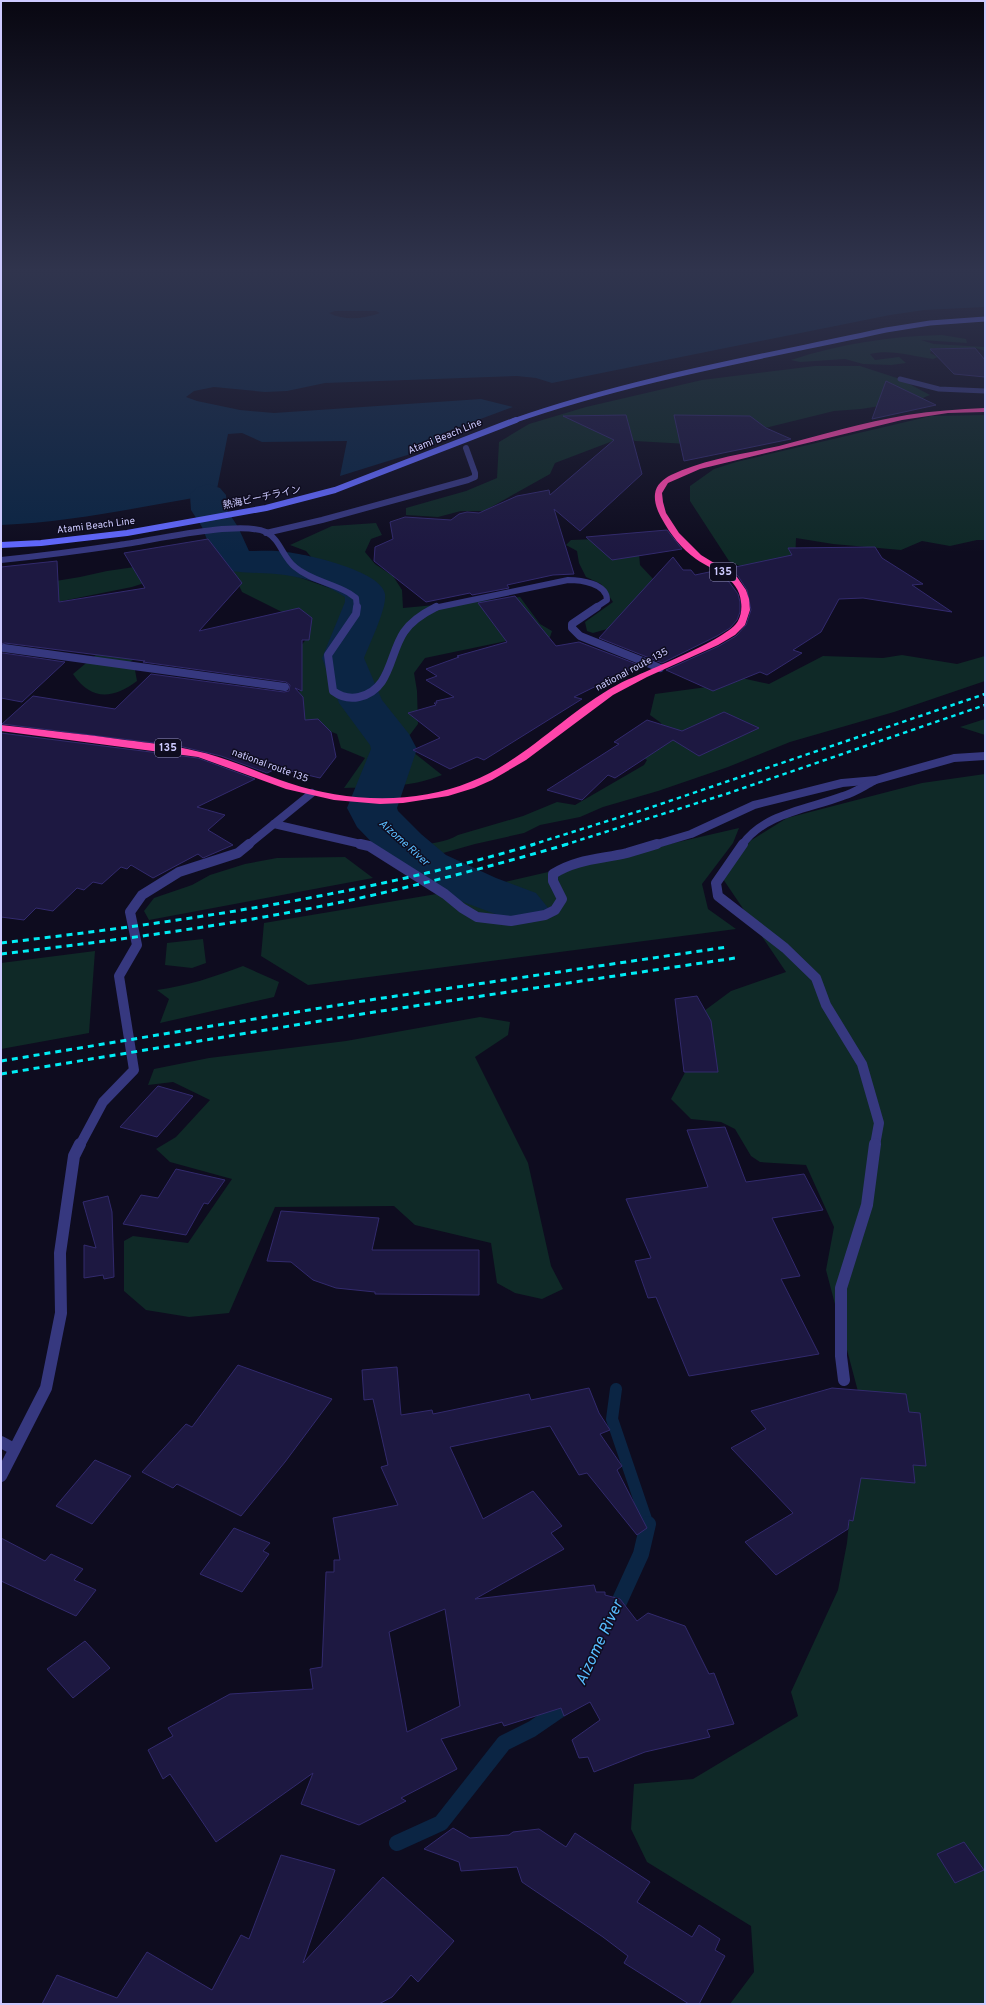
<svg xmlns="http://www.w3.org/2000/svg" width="986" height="2005" viewBox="0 0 986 2005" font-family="Overpass,'Noto Sans JP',sans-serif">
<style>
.green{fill:#0f2927}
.water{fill:#0b2544;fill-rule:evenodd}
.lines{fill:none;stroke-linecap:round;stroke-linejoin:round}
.stream-far1{stroke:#0b2544;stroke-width:12}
.stream{stroke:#0b2544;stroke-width:16}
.river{fill:#0b2544;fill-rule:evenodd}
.building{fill:#1d1841;stroke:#322a6d;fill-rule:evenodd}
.street-far4{stroke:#36387f;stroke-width:5}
.street-far3{stroke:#36387f;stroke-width:6}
.street-far2{stroke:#36387f;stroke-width:8}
.street-far1{stroke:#36387f;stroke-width:10}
.street{stroke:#36387f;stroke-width:12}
.secondary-far1{stroke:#6168ff;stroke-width:5}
.secondary{stroke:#6168ff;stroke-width:6}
.highway{fill:#ff45ab;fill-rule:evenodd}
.rail-far1{stroke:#00edf5;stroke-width:2.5;stroke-dasharray:4.5 4;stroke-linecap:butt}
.rail{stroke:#00edf5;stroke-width:3;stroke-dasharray:6 5;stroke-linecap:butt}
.labels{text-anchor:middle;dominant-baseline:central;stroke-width:3;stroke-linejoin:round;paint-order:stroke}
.far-street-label{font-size:10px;fill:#cdcaff;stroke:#0e0c1f}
.shield{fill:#0e0c1f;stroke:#9491bc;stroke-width:1}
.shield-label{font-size:11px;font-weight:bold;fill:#cdcaff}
.far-water-label{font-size:11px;font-style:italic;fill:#58bdff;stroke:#0e0c1f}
.near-water-label{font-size:16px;font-style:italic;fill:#58bdff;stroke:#0e0c1f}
</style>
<rect width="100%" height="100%" fill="#0e0c1f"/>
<g class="green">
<path d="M942 335 966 339 967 343 921 340 934 344 985 347V351L976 348H933L930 353 938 357 933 359C912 356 890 349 870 354L875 360 899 357 906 363 891 365 863 364 845 359 800 362 791 360C840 344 890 336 942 335Z"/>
<path d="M815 366H860L900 379 930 395 918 400 861 409 834 411 728 437 688 444 635 441 626 436 555 463 550 474 484 511H461L438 517 406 515V508L466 491 497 478 499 442 529 424 586 407 702 380Z"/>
<path d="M985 415V540H977L950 546 922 541 901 550 833 544 796 538 795 563 742 567 729 561 690 501V486L714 469 736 462 931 416Z"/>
<path d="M376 523 382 535 371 539 365 552 375 564 393 576 402 590 403 608 520 597 540 624 552 631 550 637 527 641 511 640 425 658 414 673 417 691 418 724 403 744 442 775C408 788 380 787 344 788L365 758 341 748 337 734 299 719 300 647 307 638 284 613 242 592 236 579 219 554 253 557 287 573 372 603 328 577 306 551 290 545 332 526Z"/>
<path d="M597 539 639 554 640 565 654 580 618 626 593 633 587 631 585 622 613 602 601 584 586 577 579 563 577 551 566 545 571 540Z"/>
<path d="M162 563 187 569 132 587 57 602 1 590 80 577 107 571Z"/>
<path d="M143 652 130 662 135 670 137 681C113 699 91 701 73 674L97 654Z"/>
<path d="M902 655 957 664 985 656V681L894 712 790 742 728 767 658 791 603 807 580 817 540 825 524 833 475 844 429 857 415 851 417 845C430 844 446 842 458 835L523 816 557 802 575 805 644 765 647 760 633 752 662 727 661 723 650 715 655 694 707 687 737 677 769 684 823 656 883 658Z"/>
<path d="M985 719V735L960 727Z"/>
<path d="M985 774V2004H730L754 1972 751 1926 647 1862 631 1829 634 1784 693 1779 798 1716 791 1692 838 1590 847 1543 861 1403 826 1270 834 1227 806 1165 760 1162 751 1156 735 1129 721 1122 691 1119 671 1099 690 1063 681 1028 731 991 786 972 723 879 750 841 787 818 922 783Z"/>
<path d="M739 828 733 843 702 884 708 909 736 929 308 985 261 956 264 923 496 884Z"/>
<path d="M345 857 373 878 149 920 144 911 154 898 192 885 210 875 245 864 277 858Z"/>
<path d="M203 939 206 963 192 968 165 965 167 943Z"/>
<path d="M95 951 89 1033 1 1049V963Z"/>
<path d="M243 966 279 982 274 997 160 1023 169 999 157 990C187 986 214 977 243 966Z"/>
<path d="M480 1017 510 1022 508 1035 475 1057 528 1163 551 1266 563 1289 542 1299 515 1293 497 1283 491 1243 415 1225 394 1206 275 1207 229 1313 189 1317 146 1310 124 1291V1241L133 1236 188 1243 232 1179 170 1162 156 1149 176 1137 210 1100 173 1082 148 1085 154 1069 209 1058 346 1041Z"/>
</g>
<path class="water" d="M1 273H985V307L924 310 890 315 552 383 536 378 517 376 325 383 287 391 265 392 214 387 194 391 186 397 197 401 240 410 274 413 481 399 513 407 443 433 439 441 417 452 340 476 347 441 262 442 242 433 228 434 216 494C144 506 74 522 1 525ZM335 311H376L380 313C363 319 345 321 329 313Z"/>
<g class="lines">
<path class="stream-far1" d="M616 1389 612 1419 648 1525"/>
<g class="stream">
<path d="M615 1611 641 1554 648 1524"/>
<path d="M397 1843 441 1823 504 1743 532 1729 567 1705 570 1700"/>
</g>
<path class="river" d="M208 484 220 488 226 495 227 510 238 527 249 551C262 551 274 550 286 552 306 554 382 571 385 594 387 608 370 643 364 658L382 700 409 734 417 749 397 808 398 811 421 834 446 855 496 878 536 893 549 909 541 920C526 924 510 928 498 915L458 900 410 877 385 856 357 827 347 808 371 749 370 745 339 703 322 658 345 602V597C324 583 300 576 276 574 254 572 240 574 218 568L212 560V552L202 527 191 510 190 495 196 488Z"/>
</g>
<g class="building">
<path d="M975 348 985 360V377L954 374 930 349Z"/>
<path d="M886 381 936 405 872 419Z"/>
<path d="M626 415 642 474 580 531 554 509 574 574 553 575 507 585 509 588 472 595 470 593 426 602 374 561 375 547 393 539 390 522 405 517 451 520 459 514 467 512 479 513 517 496 549 490 550 495 614 440 563 416Z"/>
<path d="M674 415 750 416 766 428 791 439 684 461Z"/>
<path d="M667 530 682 549 612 560 586 537Z"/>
<path d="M208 539 242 583 199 631 299 608 312 618 309 640H302V691L295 688 303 697 305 720 318 719 331 732 336 757 320 778 278 768 267 773 221 756 179 746 2 724 33 696 115 709 151 674 284 692 289 691 290 685 286 682 143 662 145 661 5 643 1 644V567L57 561 59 602 145 588 124 553Z"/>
<path d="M875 547 882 558 923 584 912 585 952 612 863 598 839 599 821 632 793 650 802 653 767 675 760 672 713 691 666 670 719 646 736 636 746 625 751 610 747 590 738 576 726 569 792 555 788 548Z"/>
<path d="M673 557 683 570H691L695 575 714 571 729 582 738 594 740 602V612L737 620 730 628 717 636 662 663 599 638Z"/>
<path d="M515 596 556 646 579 642 639 665 574 697 582 699 484 760 477 757 450 769 413 750 440 738 408 713 436 705 434 703H437L436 701 454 697 426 680 437 676 426 669 459 657 457 656 507 642 478 603Z"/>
<path d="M1 653H3L65 662 22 702 1 698Z"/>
<path d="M724 712 759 728 699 756 673 740 615 778 608 775 582 800 547 790 619 744 614 742 647 720 682 731Z"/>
<path d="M1 733 198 758 255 779 197 807 225 815 208 830 233 845 203 858 198 854 153 878 131 865 127 869 121 867 102 884 93 882 84 890 77 888 53 911 36 908 24 920 1 917Z"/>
<path d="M697 996 711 1021 718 1072H684L675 999Z"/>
<path d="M158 1086 193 1096 157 1137 120 1127Z"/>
<path d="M725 1127 746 1182 804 1174 823 1210 772 1218 800 1276 781 1279 819 1354 689 1376 656 1297 648 1298 635 1261 651 1258 626 1199 708 1187 687 1130Z"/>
<path d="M176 1169 225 1180 208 1204 204 1203 186 1235 123 1224 141 1195 158 1198Z"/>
<path d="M108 1196 112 1212 114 1277 104 1279 103 1275 84 1278V1245L96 1248 83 1202Z"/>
<path d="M281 1211 379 1218 372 1250H479V1295L375 1294V1292L336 1288 313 1280 291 1262 267 1261Z"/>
<path d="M238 1365 332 1399 285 1462 241 1516 177 1484 173 1488 142 1472 186 1424 192 1427Z"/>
<path d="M397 1367 401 1415 432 1410 433 1414 529 1394 531 1400 589 1388 599 1413 610 1430 600 1434 622 1466 617 1470 647 1528 637 1535 587 1473 579 1475 550 1426 450 1447 483 1519 533 1491 562 1526 551 1533 564 1549 475 1599 594 1585 596 1592H605V1595L620 1599 637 1621 648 1613 685 1626 709 1674 714 1673 734 1724 707 1730 710 1737 645 1752 594 1772 588 1757 579 1758 572 1740 600 1720 590 1702 564 1716 561 1708 504 1726 502 1722 441 1739 457 1769 401 1798 406 1801 359 1825 301 1804 313 1773 216 1842 170 1774 163 1779 148 1750 173 1736 168 1728 230 1694 313 1689 310 1669 322 1667 326 1572H334V1560H340L333 1518 398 1505 381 1467 388 1465 373 1399 364 1400 362 1370ZM445 1609 460 1706 407 1732 389 1632Z"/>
<path d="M832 1388 906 1394 909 1412 920 1413 926 1466 913 1465 915 1483 861 1478 853 1521 849 1520 848 1529 776 1575 745 1542 793 1513 731 1448 766 1429 751 1411Z"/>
<path d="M95 1460 131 1476 92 1524 56 1506Z"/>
<path d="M234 1528 270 1543 263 1551 269 1554 242 1592 200 1574Z"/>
<path d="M1 1538 45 1561 51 1554 83 1569 74 1580 96 1590 76 1616 1 1581Z"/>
<path d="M85 1641 110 1668 73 1698 47 1669Z"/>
<path d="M453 1828 470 1838 509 1835 513 1832 539 1829 566 1847 575 1833 650 1882 637 1902 692 1937 699 1925 720 1939 715 1950 725 1956 699 2004H689L624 1963 628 1956 603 1937 522 1882 517 1867 461 1871 459 1862 424 1849Z"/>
<path d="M964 1842 984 1870 955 1883 937 1854Z"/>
<path d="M281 1855 335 1870 303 1963 383 1877 454 1941 418 1982 411 1975 392 1997 379 2004H42L57 1975 117 1998 147 1952 212 1990 241 1935 249 1939Z"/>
</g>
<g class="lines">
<path class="street-far4" d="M900 379 939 389 985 391"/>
<g class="street-far3">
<path d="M266 533 322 520 468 480 475 477V473L466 448"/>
<path d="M1 560C40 556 79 551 119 545 151 541 238 520 266 532 280 539 283 558 295 567 310 580 332 583 349 593L356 598 357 608"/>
<path d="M434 608 568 580C580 580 607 583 607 600L595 608"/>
</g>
<g class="street-far2">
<path d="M357 607 356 614 328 655 333 691C341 697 350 699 359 697 391 690 389 654 404 632 412 620 424 613 436 607"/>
<path d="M597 607 572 624V628L580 636 660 668"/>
<path d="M4 648 285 687"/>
<path d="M274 824 365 845"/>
<path d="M248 845 312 793"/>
<path d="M654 845 691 834 754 805 842 783 876 780 954 758 985 756"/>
<path d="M742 845C764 813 809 809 843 796 854 793 864 786 874 781"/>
</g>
<g class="street-far1">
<path d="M360 844 369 846 445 894 462 908 477 917 511 921 545 915 555 910 562 899 553 881V874C576 859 602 859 627 853 637 850 647 847 657 844"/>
<path d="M743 844 716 883 718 896 785 948 816 978 826 1005 862 1064 879 1123 875 1145"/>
<path d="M80 1145 103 1102 134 1070 119 976 137 945 130 912 142 895 179 872 238 853 249 844"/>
</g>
<g class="street">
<path d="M844 1380 841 1356V1288L867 1205 875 1144"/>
<path d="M1 1442 14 1449"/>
<path d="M1 1476 46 1388 61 1313 60 1253 74 1156 80 1144"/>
</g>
<path class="secondary-far1" d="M513 421C633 379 762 357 886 330L930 323 985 319"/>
<path class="secondary" d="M1 545 41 543 127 533 266 508 335 490 516 420"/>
<path class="highway" d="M985 408V412L948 413 902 420 700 469 668 483 662 493 663 502 666 513 679 533 701 555 737 577 746 590 749 599 750 610 745 625 735 635 718 645 647 677 613 695 526 760 492 780 474 788 448 796 403 803 380 804 334 800 286 789 198 757 1 731V725C42 730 84 734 125 740 149 743 173 745 196 751 229 758 258 773 289 783 346 802 414 805 470 782 526 760 565 713 617 685 641 672 728 640 738 621 741 616 742 608 741 602 739 577 713 571 696 559 682 549 670 534 662 519 658 512 654 503 655 494 656 485 663 479 671 475 704 459 743 454 779 446 821 435 864 422 907 415 933 411 958 409 985 408Z"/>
<g class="rail-far1">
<path d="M531 845 649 808 985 694"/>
<path d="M564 845 726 794 985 705"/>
</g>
<g class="rail">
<path d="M1 943C180 922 361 896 535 844"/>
<path d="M1 954C118 940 235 925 351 900 424 884 496 865 568 844"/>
<path d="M1 1061 363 1001 727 947"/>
<path d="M1 1074 368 1013 735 958"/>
</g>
</g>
<linearGradient id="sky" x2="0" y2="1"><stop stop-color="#080711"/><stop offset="0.49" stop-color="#30344d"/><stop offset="1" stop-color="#30344d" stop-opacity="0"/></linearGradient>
<rect width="986" height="553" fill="url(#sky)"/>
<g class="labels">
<g class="far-street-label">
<text transform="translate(445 437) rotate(-22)">Atami Beach Line</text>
<text transform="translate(262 498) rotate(-12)">熱海ビーチライン</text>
<text transform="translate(96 526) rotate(-7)">Atami Beach Line</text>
<text transform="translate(632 670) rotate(-28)">national route 135</text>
<text transform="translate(270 766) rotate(20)">national route 135</text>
</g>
<g class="shield">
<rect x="710" y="563" width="26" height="18" rx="3"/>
<rect x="155" y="739" width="26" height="18" rx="3"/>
</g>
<g class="shield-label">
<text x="723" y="572">135</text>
<text x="168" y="748">135</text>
</g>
<g class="far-water-label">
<text transform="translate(404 843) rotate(42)">Aizome River</text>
</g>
<g class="near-water-label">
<text transform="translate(600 1643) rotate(-65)">Aizome River</text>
</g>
</g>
<rect width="986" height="2005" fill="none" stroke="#cdcaff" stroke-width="4"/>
</svg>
